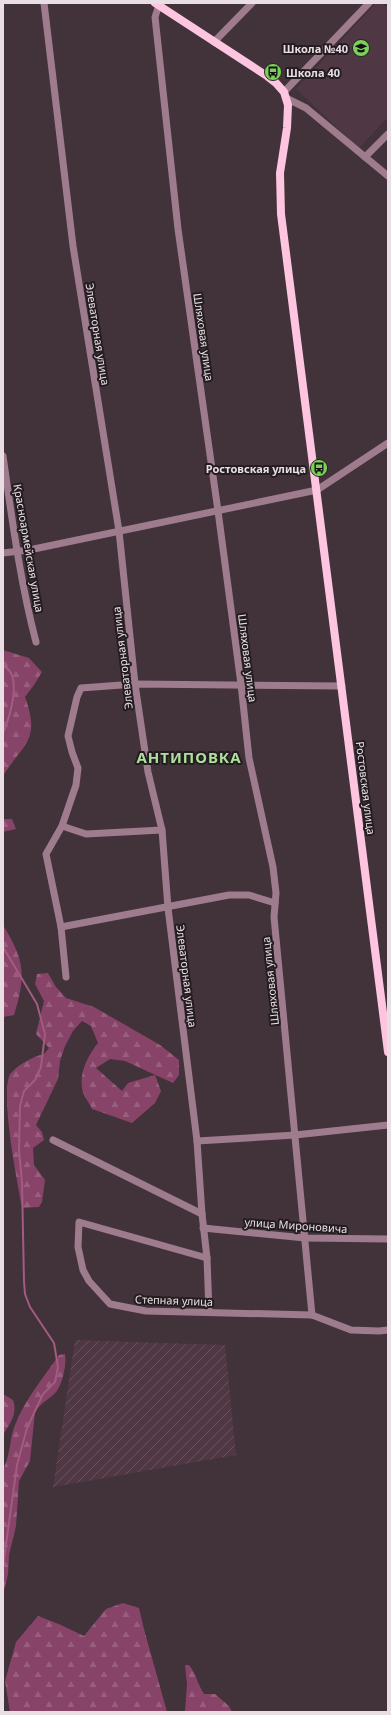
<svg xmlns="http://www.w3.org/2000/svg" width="391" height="1715" viewBox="0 0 391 1715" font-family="'Noto Sans',sans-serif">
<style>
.built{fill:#4f3844}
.industrial{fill:url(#industrial-furrows)}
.forest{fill:url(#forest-firs)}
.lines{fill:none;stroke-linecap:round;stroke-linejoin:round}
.stream{stroke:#a25b81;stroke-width:2}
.minor{stroke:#9e7c8d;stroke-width:7}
.major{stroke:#fdc5e0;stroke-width:8}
.labels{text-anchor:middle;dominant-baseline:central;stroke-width:4;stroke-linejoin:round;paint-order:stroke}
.poi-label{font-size:11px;font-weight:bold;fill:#e9dee3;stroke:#231c20;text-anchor:end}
.street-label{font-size:11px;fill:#e9dee3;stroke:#231c20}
.district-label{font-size:15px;font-weight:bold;letter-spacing:1px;fill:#afdf9e;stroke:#231c20}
</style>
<defs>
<pattern id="industrial-furrows" width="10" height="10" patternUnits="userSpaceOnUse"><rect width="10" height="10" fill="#4f3844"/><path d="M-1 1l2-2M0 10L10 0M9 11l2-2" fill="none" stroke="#68545f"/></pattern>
<pattern id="forest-firs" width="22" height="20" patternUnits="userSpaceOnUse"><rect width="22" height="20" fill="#884369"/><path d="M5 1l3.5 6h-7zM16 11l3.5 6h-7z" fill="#995e7e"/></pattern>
</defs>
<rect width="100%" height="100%" fill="#423239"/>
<path class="built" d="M376 3H382L388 8V117L359 148 296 89Z"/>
<path class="industrial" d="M75 1340 225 1345 236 1455 53 1487Z"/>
<g class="forest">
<path d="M3 650 29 658 42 672 34 685 25 697C41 741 24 742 3 776Z"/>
<path d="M3 819H12L16 829 3 832Z"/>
<path d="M3 925C25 961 26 975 14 1015L3 1017Z"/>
<path d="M48 973 56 987 66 998 94 1007 160 1045 179 1060V1075L173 1083 125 1061 110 1059 96 1068 122 1091 128 1083 155 1075 161 1091 155 1103 132 1123 92 1109C90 1104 85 1098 83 1093 78 1074 87 1057 98 1043L91 1026 82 1021 73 1031 65 1046 60 1061 58 1079 36 1125 42 1132 44 1140 33 1148 34 1165 45 1180 42 1202 39 1207 22 1208C17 1180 0 1096 10 1074 19 1064 32 1057 44 1054L49 1048 36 1034 44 1001 35 984 37 974Z"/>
<path d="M65 1354C67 1364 62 1389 53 1395 46 1401 40 1404 35 1412L30 1461 19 1481 16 1526 9 1555 8 1574 3 1595V1469C11 1454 9 1440 15 1425 25 1399 44 1377 59 1355Z"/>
<path d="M3 1394 13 1400C18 1413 10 1424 3 1435Z"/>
<path d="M123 1603 139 1608 144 1629 167 1712H10L5 1681 16 1642 38 1616 61 1625 84 1636 106 1609Z"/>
<path d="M185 1665H189C197 1675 197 1683 204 1694H215L229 1706 232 1712H185L187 1684Z"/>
</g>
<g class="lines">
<g class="stream">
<path d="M3 666C24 674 9 719 3 733"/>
<path d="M3 947 37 1004 45 1034 41 1067 35 1080 24 1091 20 1106 19 1150 22 1183 24 1281 25 1294 30 1307 54 1343 58 1367 55 1382 43 1394 27 1428 17 1465 3 1566"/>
</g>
<g class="minor">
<path d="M44 3 73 246 119 531 135 684 148 772 162 830 168 908 197 1141 202 1214 207 1258 209 1312"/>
<path d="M159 5 155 17 178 229 218 511 241 684 249 758 273 867 276 893 274 917 312 1315"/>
<path d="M214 42 252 3"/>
<path d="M284 92 369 3"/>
<path d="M286 98 306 108 388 176"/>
<path d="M365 157 388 134"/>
<path d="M3 456C12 519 20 581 36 642"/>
<path d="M3 553 29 550 317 490 388 443"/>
<path d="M62 826 86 834 162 830"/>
<path d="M61 927 229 895H249L275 903"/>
<path d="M66 977 61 927 46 854 62 826 76 785 78 768 72 752 68 736 77 697 81 688 135 684 342 686"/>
<path d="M53 1140 202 1214"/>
<path d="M197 1141 295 1135 388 1125"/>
<path d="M203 1228 305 1238 388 1239"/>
<path d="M207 1258 79 1222 78 1247 83 1270 89 1281 110 1304 146 1311 312 1315 351 1330 379 1331 388 1330"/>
</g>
<path class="major" d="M155 3 267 76 276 83 284 92 288 105 287 128 280 173 281 214 388 1052"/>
</g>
<defs>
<g id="school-disc" transform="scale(0.9)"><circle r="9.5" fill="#7ad157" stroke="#231c20"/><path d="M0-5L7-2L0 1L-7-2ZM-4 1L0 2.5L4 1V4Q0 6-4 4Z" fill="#111"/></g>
<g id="bus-disc" transform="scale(0.9)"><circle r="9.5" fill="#7ad157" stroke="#231c20"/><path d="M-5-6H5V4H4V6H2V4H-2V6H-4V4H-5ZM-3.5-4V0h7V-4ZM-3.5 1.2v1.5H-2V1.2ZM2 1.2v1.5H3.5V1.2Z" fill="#111"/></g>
</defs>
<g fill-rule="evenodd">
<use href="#school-disc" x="361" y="48"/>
<use href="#bus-disc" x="273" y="72"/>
<use href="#bus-disc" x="319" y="468"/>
</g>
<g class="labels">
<g class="poi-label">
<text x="348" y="48">Школа №40</text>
<text x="286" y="72" text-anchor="start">Школа 40</text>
<text x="306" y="468">Ростовская улица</text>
</g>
<g class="street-label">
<text transform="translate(98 334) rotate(81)">Элеваторная улица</text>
<text transform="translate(204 337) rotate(82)">Шляховая улица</text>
<text transform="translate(29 548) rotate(80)">Красноармейская улица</text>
<text transform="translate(122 658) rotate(-97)">Элеваторная улица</text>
<text transform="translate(248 658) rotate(83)">Шляховая улица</text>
<text transform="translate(366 788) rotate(83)">Ростовская улица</text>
<text transform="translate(187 976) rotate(83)">Элеваторная улица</text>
<text transform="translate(270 981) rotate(-96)">Шляховая улица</text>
<text transform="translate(296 1225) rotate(4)">улица Мироновича</text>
<text transform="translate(174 1300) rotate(2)">Степная улица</text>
</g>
<g class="district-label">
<text x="189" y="757">АНТИПОВКА</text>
</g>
</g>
<rect width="391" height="1715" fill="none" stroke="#e9dee3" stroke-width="8"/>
</svg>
